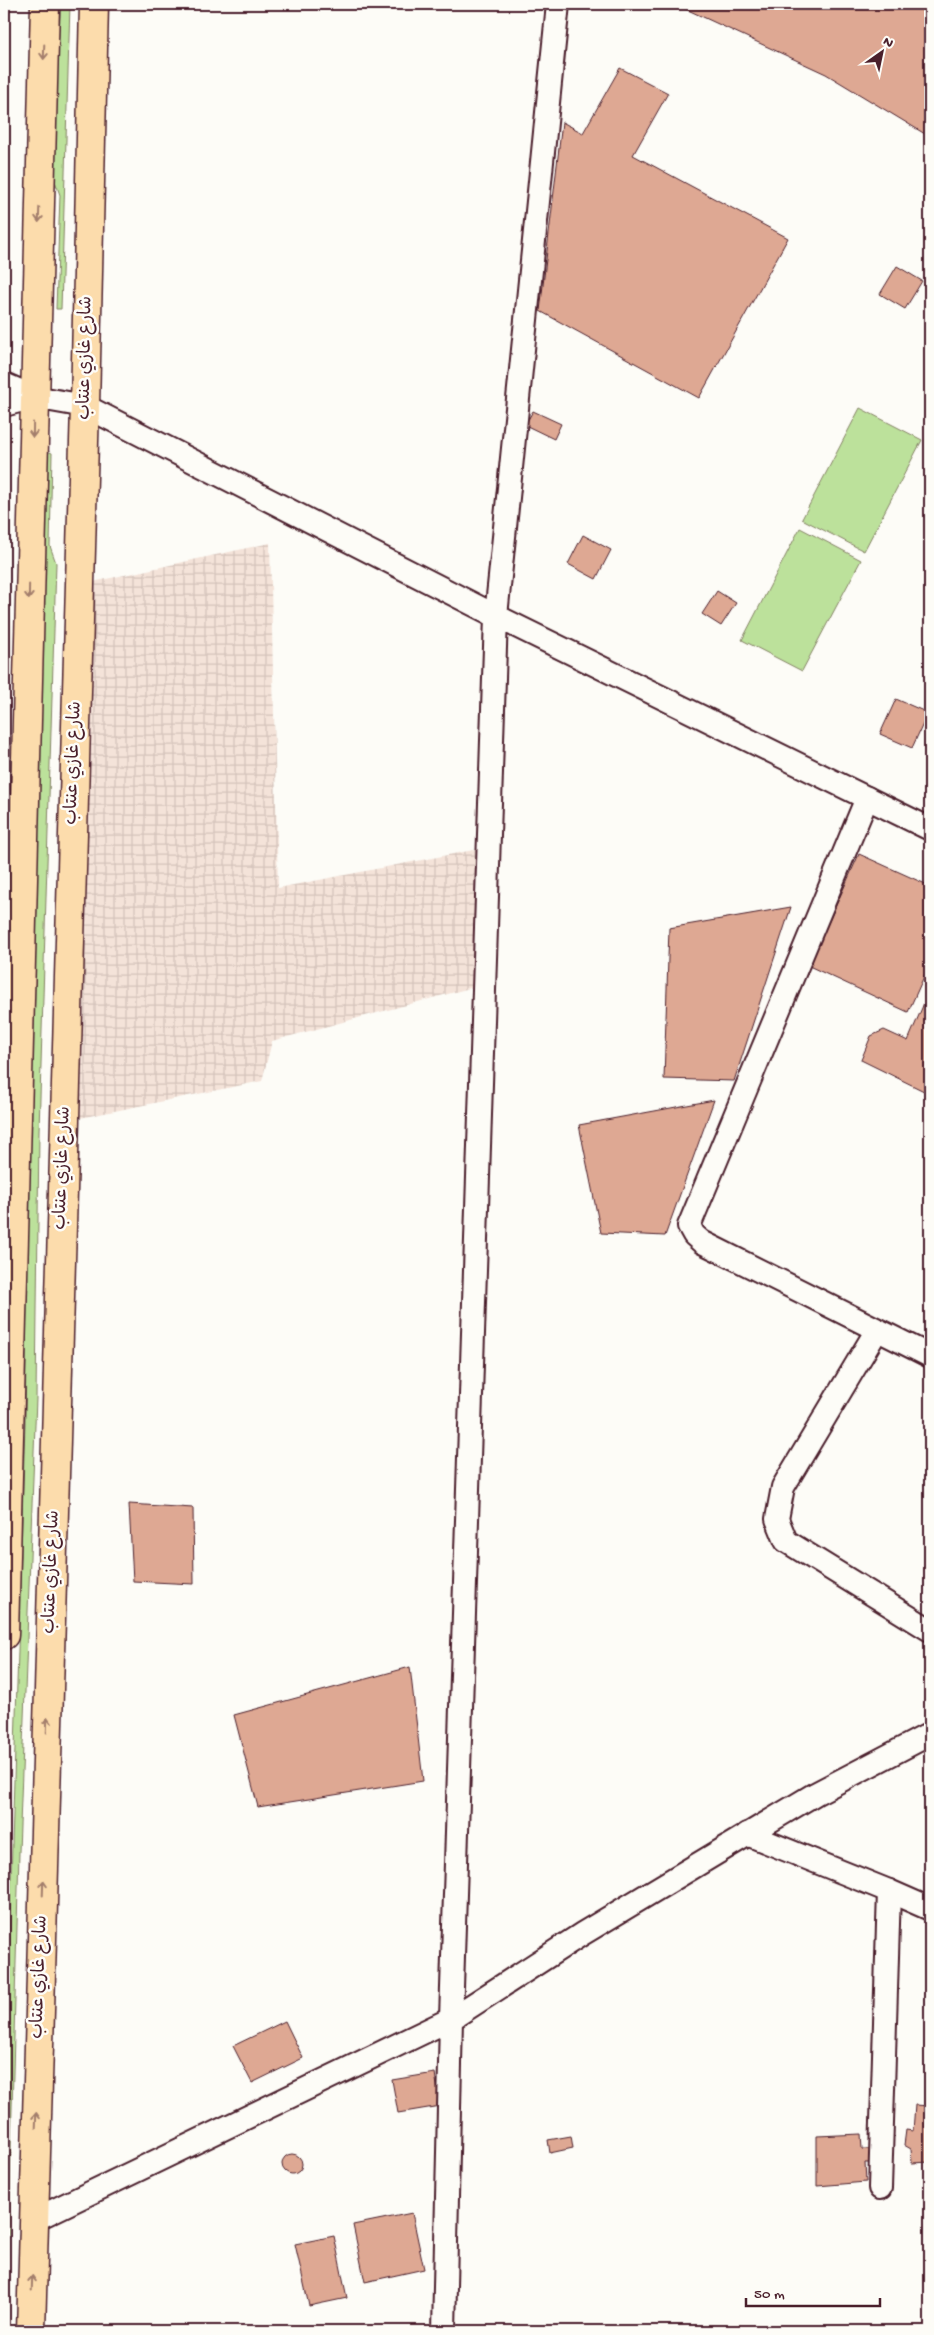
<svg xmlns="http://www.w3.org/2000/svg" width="934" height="2335" viewBox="0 0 934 2335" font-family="'Gochi Hand','Playpen Sans Arabic',sans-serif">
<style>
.industrial{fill:url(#industrial-grid)}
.green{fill:#bce19b;stroke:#838063}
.building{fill:#dea893;stroke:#4a1f2b}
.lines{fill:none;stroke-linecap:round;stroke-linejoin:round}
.minor-casing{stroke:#4a1f2b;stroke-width:26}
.highway-casing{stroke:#4a1f2b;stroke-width:31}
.minor{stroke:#fdfcf7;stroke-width:22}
.highway{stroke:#fcdcac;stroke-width:28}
.oneway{stroke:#a37e6c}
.labels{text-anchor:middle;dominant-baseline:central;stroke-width:5;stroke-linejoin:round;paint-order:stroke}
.street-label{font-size:18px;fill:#4a1f2b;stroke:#fdfcf7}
</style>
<defs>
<pattern id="industrial-grid" width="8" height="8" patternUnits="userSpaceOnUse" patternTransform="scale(1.25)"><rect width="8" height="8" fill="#f4e3d9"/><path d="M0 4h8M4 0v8" fill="none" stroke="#d3c2ba"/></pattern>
</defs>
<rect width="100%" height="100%" fill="#fdfcf7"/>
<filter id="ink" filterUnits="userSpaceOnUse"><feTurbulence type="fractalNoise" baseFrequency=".02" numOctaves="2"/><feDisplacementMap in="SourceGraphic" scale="10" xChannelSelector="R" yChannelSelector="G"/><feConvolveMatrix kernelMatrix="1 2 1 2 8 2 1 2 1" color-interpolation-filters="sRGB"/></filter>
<g filter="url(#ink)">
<path class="industrial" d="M270 543 278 888 489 847 485 984 272 1041 262 1081 80 1118 79 585Z"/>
<g class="green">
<path d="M61 4H70L61 309H56L60 195 54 178V101Z"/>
<path d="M860 408 922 440 864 551 802 519Z"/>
<path d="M47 451 52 453 50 546 56 563 39 1131 36 1398 19 1852 6 2331H4V2105L25 1424 30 1109 34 1027Z"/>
<path d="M800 528 861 560 802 671 742 640Z"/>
</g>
<g class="building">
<path d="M675 4H930V137L826 74Z"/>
<path d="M620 68 668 93 633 155 788 238 699 398 540 311 562 122 583 133Z"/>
<path d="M897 266 922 281 905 309 880 294Z"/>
<path d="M533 411 561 424 554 439 525 425Z"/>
<path d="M583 535 611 550 596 579 568 564Z"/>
<path d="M717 591 736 603 721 626 702 614Z"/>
<path d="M896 699 928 713 912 748 880 734Z"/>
<path d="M859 854 930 886V963L908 1012 809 966Z"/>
<path d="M791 907 734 1081 664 1079 669 928Z"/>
<path d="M930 989V1094L861 1060 871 1036 884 1030 908 1041Z"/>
<path d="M714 1100 665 1236 601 1233 579 1125Z"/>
<path d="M129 1504 193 1508 194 1584 133 1581Z"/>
<path d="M410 1667 423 1781 258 1807 234 1715Z"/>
<path d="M285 2021 303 2058 252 2083 233 2046Z"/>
<path d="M435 2073 440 2106 398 2113 392 2080Z"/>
<path d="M915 2105 930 2106V2162L912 2163 911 2149 904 2145 906 2130 913 2131Z"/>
<path d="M861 2134 862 2149H873L875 2163H865L866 2182 817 2186V2136Z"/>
<path d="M571 2136 573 2148 550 2153 548 2140Z"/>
<circle cx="292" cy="2164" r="10"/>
<path d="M412 2213 424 2269 365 2282 353 2225Z"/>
<path d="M334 2236 347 2298 309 2306 295 2244Z"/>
</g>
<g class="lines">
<g class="minor-casing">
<g id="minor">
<path d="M4 384 34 397 85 406 496 616 930 829"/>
<path d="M4 405 34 397"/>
<path d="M867 798 689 1226 694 1235 702 1242 930 1356"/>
<path d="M877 1330 783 1487 777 1519 786 1541 930 1630"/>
<path d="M747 1834 889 1891 930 1909"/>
<path d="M880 2188 889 1891"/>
<path d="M34 2220 451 2019 582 1934 815 1794 930 1734"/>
<path d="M444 2331 451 2019 496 616 558 4"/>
</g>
</g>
<g class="highway-casing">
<g id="highway">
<path d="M4 1635 45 4"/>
<path d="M31 2331 85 406 94 4"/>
</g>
</g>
<use href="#minor" class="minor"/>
<use href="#highway" class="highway"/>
</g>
<defs><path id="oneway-shaft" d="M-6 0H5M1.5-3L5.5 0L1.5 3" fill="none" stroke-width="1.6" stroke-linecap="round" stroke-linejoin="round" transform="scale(1.25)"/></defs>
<g class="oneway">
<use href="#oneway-shaft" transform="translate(44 52) rotate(92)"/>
<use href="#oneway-shaft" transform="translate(39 215) rotate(92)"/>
<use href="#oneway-shaft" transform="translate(33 430) rotate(91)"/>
<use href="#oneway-shaft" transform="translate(29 592) rotate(91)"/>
<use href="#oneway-shaft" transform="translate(47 1725) rotate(-88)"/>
<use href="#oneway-shaft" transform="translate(43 1888) rotate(-88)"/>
<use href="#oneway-shaft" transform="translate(36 2120) rotate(-88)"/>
<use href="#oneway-shaft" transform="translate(32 2283) rotate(-88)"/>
</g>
</g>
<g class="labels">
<g class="street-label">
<text transform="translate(86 358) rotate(-89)">شارع غازي عنتاب</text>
<text transform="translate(74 763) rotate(-88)">شارع غازي عنتاب</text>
<text transform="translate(63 1168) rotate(-88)">شارع غازي عنتاب</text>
<text transform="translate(52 1572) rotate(-88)">شارع غازي عنتاب</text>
<text transform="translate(40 1977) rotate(-88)">شارع غازي عنتاب</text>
</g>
</g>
<rect width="934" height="2335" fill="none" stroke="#fdfcf7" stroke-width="20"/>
<rect x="10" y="10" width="914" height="2315" fill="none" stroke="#4a1f2b" stroke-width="2" filter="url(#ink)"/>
<g transform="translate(882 52) rotate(33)" stroke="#fdfcf7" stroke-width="4" paint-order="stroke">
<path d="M0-4L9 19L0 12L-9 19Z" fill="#4a1f2b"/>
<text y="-8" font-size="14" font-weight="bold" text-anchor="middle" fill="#4a1f2b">N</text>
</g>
<path d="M746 2298v8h134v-8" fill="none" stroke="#4a1f2b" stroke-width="2.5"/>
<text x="754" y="2298" font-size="15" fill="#4a1f2b" stroke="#fdfcf7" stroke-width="4" paint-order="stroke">50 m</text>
</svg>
